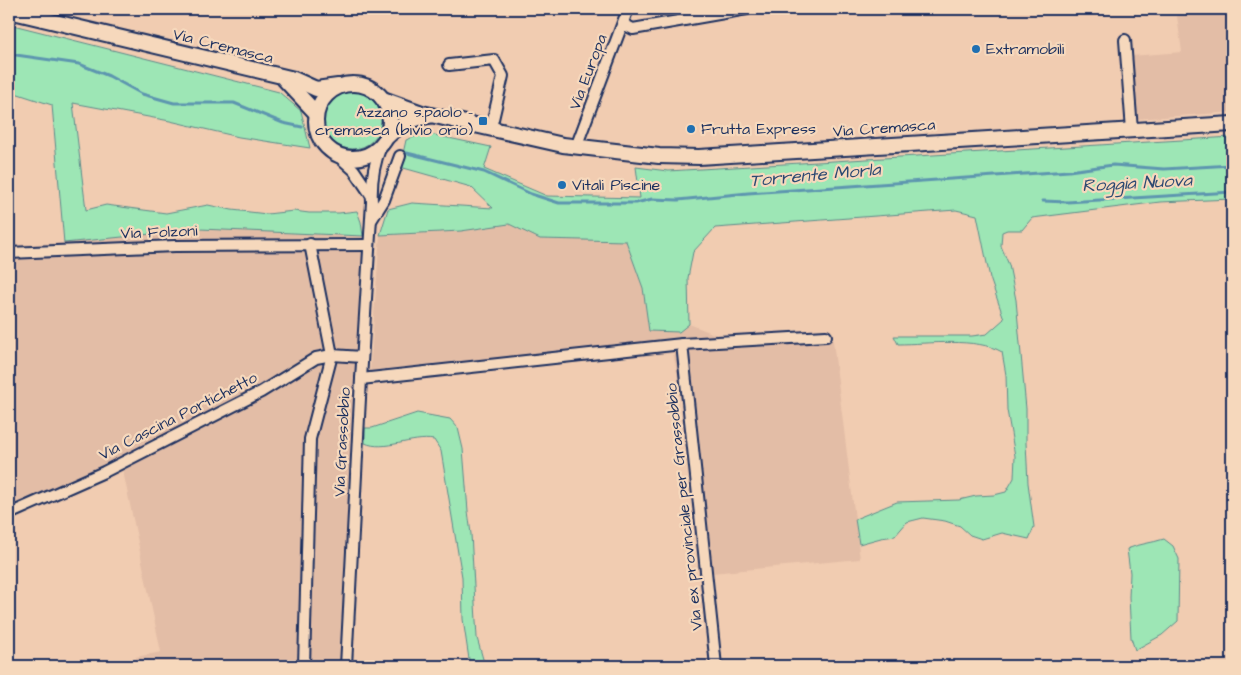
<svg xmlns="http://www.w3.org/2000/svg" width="1241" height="675" viewBox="0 0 1241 675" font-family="'Architects Daughter',sans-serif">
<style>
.built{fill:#e3bda6}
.green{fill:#9de6b5;stroke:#5c8a8a}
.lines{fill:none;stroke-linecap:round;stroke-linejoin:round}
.stream{stroke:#5d96af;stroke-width:3}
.minor-casing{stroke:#1b2f5e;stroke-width:14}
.major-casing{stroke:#1b2f5e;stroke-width:18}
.minor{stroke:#f6d8bc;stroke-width:10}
.major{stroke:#f6d8bc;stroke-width:14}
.poi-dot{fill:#1f6fb2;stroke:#f6d8bc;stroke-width:2}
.labels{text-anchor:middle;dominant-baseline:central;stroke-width:4.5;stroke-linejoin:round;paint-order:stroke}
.street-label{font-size:16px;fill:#1b2f5e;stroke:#f6d8bc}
.poi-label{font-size:16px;fill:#1b2f5e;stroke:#f6d8bc;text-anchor:start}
.water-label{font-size:18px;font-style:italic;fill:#2c4972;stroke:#f6d8bc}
</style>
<rect width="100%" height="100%" fill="#f1ccb1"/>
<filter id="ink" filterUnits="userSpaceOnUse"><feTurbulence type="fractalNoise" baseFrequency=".02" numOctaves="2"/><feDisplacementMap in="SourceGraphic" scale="10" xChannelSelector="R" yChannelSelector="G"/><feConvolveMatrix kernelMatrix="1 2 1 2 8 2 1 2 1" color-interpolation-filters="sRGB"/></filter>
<g filter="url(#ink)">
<g class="built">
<path d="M1176 9H1232V112L1136 119 1131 56 1182 52Z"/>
<path d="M509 224 540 239 626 241 643 288 649 331 678 332 689 324 722 337 832 333 860 559 701 574 684 406 673 353 507 367 369 384 380 235 461 231Z"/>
<path d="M200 229 363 236 342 666H138L136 657 161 652 123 471 9 520V245L64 243Z"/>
</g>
<g class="green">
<path d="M9 24 279 92 301 111 310 148 239 137 170 121 73 103 86 210 106 205 166 213 208 205 232 210 267 214 294 211 309 213H339L357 211 361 222 363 236 200 229 64 243 52 105 9 91Z"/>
<circle cx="352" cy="120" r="29"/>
<path d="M425 133 491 147 484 169 547 196 640 198 636 167 668 171 1232 137V199L1160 202 1032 218 1022 230H1007L1002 232 1001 246 1009 265 1016 300 1026 409V443L1028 483 1034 527 1029 539 1002 533 982 539 970 535 960 526 945 521 923 518 907 522 895 536 881 538 859 544 855 519 897 502 959 500 976 496 994 495 1006 492 1014 478 1015 456 1007 410 1006 375 1002 352C977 337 927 344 898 344L894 336H972L987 334 1004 319 990 278 977 215 956 210 715 228 693 252 688 278 689 324 679 332 649 331 643 288 626 241 540 239 509 224 461 231 380 235 388 209 412 203 493 208 471 187 400 167 406 140Z"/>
<path d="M417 413 450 419 458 428 463 449 468 511 471 534 477 638 485 666H470L463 619 462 577 441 451 434 440C412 436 384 452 365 443V428H372Z"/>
<path d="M1164 539 1173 546 1179 559 1178 621 1162 635 1135 650 1131 638 1129 597 1130 573 1127 549C1138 544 1152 543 1164 539Z"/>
</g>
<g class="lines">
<g class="stream">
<path d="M9 54 79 64 109 76 142 94 174 103H234L283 123 302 127"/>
<path d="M407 153 484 172 531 194 559 203H636L652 199 678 200 748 193 1069 171 1113 165 1164 169 1232 165"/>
<path d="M1043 201 1067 202 1232 192"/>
</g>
<g class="minor-casing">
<g id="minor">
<path d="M623 24 633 29 747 9"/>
<path d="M1125 40 1132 130"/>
<path d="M449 65 494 60 503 76 491 128"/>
<path d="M576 147 628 9"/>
<path d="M336 154 354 170 371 195"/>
<path d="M372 219 384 200 400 156"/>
<path d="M9 253 175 246 369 245"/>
<path d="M682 344 716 666"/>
<path d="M361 379 682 344 826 336"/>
<path d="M9 514 104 472 261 392 316 358 332 355 362 357"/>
<path d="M304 666 310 439 332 355 310 244"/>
<path d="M346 666 361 379 372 202C371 184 374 163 381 146"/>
</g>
</g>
<g class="major-casing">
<g id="major">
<path d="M9 11 294 79 316 89 338 86"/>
<path d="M284 79 316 113"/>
<circle cx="353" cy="121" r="37"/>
<path d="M383 99 422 113 563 145 659 156 699 157 1232 124"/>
<path d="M387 137C399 125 412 118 429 116"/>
</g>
</g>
<use href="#minor" class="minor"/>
<use href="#major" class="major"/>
</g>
</g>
<g class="poi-dot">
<circle cx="976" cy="49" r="5"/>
<rect x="478" y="116" width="10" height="10" rx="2.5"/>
<circle cx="691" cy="129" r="5"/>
<circle cx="562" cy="185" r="5"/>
</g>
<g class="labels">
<g class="street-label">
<text transform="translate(223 46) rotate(14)">Via Cremasca</text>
<text transform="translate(588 72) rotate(-69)">Via Europa</text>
<text transform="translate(884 128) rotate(-4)">Via Cremasca</text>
<text transform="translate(159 232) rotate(-2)">Via Folzoni</text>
<text transform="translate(178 416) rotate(-27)">Via Cascina Portichetto</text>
<text transform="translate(342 442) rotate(-87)">Via Grassobbio</text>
<text transform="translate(684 507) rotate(-96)">Via ex provinciale per Grassobbio</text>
</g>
<g class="poi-label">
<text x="986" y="49">Extramobili</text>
<text x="473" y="112" text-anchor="end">Azzano s.paolo -<tspan x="473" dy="18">cremasca (bivio orio)</tspan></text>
<text x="701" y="129">Frutta Express</text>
<text x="572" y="185">Vitali Piscine</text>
</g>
<g class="water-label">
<text transform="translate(815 175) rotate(-5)">Torrente Morla</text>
<text transform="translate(1137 183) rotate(-3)">Roggia Nuova</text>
</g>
</g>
<rect width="1241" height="675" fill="none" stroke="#f6d8bc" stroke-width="30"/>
<rect x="15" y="15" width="1211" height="645" fill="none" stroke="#1b2f5e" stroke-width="2" filter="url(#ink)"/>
</svg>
